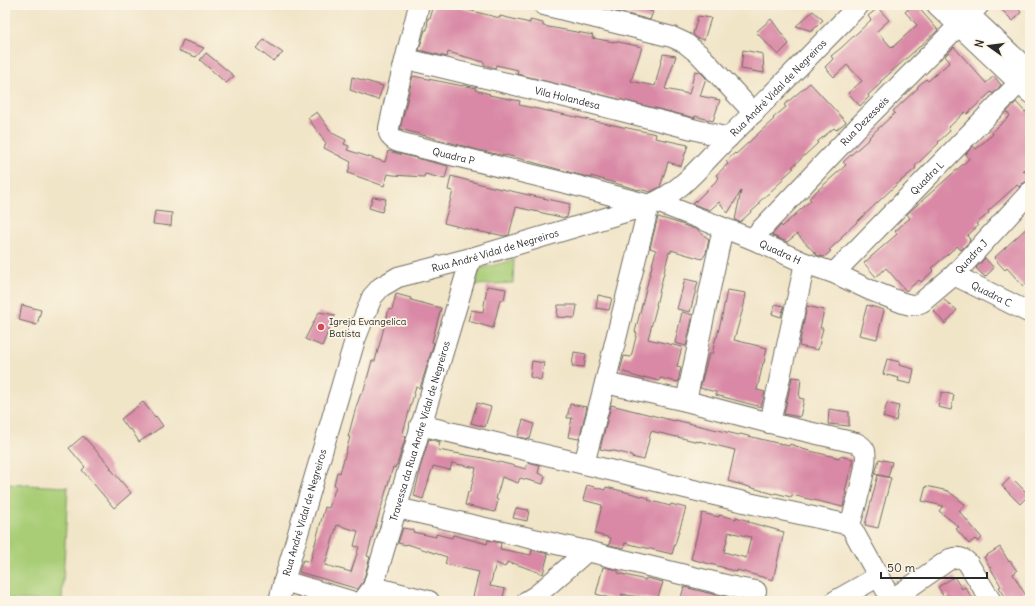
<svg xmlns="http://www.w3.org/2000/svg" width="1035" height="606" viewBox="0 0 1035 606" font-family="Delius,sans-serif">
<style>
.green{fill:#a8cd76;stroke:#6a7c50}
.building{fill:#d989a6;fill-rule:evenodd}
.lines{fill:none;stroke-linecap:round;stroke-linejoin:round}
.minor-casing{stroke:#706c62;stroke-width:22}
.minor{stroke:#fff;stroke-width:20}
.poi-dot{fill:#d1495b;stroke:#fcf5e5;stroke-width:1.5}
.labels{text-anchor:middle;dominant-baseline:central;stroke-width:3.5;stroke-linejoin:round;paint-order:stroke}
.street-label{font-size:10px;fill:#2b2b2b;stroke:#fcf5e5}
.poi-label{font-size:10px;fill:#2b2b2b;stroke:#fcf5e5;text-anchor:start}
</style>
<rect width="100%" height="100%" fill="#fcf5e5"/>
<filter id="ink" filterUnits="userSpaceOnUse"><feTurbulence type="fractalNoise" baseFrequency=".025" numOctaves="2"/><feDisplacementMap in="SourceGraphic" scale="8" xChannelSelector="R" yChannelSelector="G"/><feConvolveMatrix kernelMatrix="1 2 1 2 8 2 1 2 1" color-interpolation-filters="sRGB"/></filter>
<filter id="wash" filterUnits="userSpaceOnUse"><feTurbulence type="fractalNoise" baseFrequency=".012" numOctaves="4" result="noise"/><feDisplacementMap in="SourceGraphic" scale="16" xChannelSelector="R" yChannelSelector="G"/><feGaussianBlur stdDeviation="0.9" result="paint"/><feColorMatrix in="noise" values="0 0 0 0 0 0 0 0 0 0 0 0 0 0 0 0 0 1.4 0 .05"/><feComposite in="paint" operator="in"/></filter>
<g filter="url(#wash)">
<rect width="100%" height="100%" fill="#f1e5c8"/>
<g class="green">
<path d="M514 260 513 283 476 285 479 269Z"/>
<path d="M5 484 68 487 62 601 5 599Z"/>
</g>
<g id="blocks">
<g class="building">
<path d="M434 5H461L460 8 500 18V16L530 23V20L543 23V26L593 35 592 38 614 42V41L642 47 631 81 655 86 663 54 676 56 665 89 689 94 695 71 700 72 706 78 700 96 720 100 713 121 695 116V118L517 74 518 70 496 65 495 68 484 65V62L448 52 447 57 419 50 425 30H427L428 18 430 19Z"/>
<path d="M606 5H631L653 12 650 20 605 8Z"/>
<path d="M913 5H916L938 30 880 82 881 83 868 95 869 97 860 106 848 93 862 81 847 65 834 77 825 67 833 59 831 56 841 48 871 20 868 16 878 8 889 20 877 31 892 48 894 46 917 25 905 12Z"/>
<path d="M997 5H1014L1021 12 1013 21Z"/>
<path d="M813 11 823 20 812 31 796 26Z"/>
<path d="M698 16 711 18 704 40 697 38 693 34Z"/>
<path d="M771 19 789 44 778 55 756 32Z"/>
<path d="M183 40 204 48 196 57 179 51Z"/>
<path d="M264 40 283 53 273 61 256 48Z"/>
<path d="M954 47 986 83 994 76 1001 85 993 94 991 92 967 114 965 112 948 128 950 131 938 142 939 143 915 166 916 168 895 186 841 237 842 238 829 250 831 251 824 257 817 255 797 234 787 242 773 236 772 235 780 226 781 225 782 227 799 211 811 200 809 198 846 165 843 162 870 138 869 137 895 113 893 111 918 88 917 87 926 79 928 81 950 62 945 56Z"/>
<path d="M743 50 763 54 764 73 741 69Z"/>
<path d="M206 53 234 76 226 83 200 60Z"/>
<path d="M413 76 463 86V85L476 88 475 90 490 94 489 95 520 101 519 105 656 134 655 138 688 145 681 166 668 162 660 187 650 192 639 189V190L591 176V178L506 155 505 156 478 150 400 129Z"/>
<path d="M352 77 383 86 378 100 350 90Z"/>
<path d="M810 83 846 122 836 130 834 128 817 142 818 143 792 167 794 168 782 179 783 180 758 203 760 204 740 222 735 220 741 191 728 213 719 202 710 210 693 204 719 178 716 175 728 164 726 161 735 153 736 154 774 119 773 118 786 107 784 105Z"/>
<path d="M1016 102 1025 112 1030 108V164L1023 170 1030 177V180L1022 184 1019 187 1017 185 988 211 989 213 976 224 978 226 967 236 970 239 969 240 970 241 961 250 957 246 932 268 934 270 921 282 919 280 906 291 886 268 876 277 864 263 897 234 895 231 910 218 907 214 916 206 969 159 966 154 973 146 976 149 993 134 992 132 1010 116 1007 112Z"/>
<path d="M317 112 332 133 346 140 344 144 349 146 347 150 385 162 388 151 448 166 445 179 425 174 424 177 393 175 388 174 384 186 348 173 351 162 324 148 326 143 308 118Z"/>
<path d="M451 176 488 186 570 204 567 217 565 218 516 207 509 235 504 236 491 233V234L472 230 444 223 453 191 448 190Z"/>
<path d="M373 197 386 199 382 212 369 208Z"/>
<path d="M155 211 172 213 171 226 153 224Z"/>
<path d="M658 217 678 223 697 230 709 239 706 253 702 259 671 250V253L669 252 656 305H657L648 339 682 347 677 366 681 367 678 382 660 378 659 381 644 377V379L631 375V374L620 371 624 356 631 357 637 333 635 332 656 250 650 248Z"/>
<path d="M1030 225V280L1023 286 1007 268 1005 270 994 258Z"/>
<path d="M985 258 994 268 985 277 976 268Z"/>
<path d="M685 279 698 282 690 312 677 309Z"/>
<path d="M487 286 506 289 504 300H500L493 328 468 321 471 310 483 312Z"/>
<path d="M727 290 746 293 744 305 734 340 767 348 764 363H763L757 390 765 392 761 407 716 395V392L700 388 709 354H712L716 337H717L722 316Z"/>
<path d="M396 294 411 298V300L441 308 432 342 434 343 420 388 416 387 402 436H406L397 465H396L395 468 393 467 367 556 370 557 363 582 358 589 299 572 303 560 310 562 325 507 329 508 336 486 334 485 337 472 340 473 350 437H348L356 407 361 393H363L372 361H375L389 309 392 310ZM337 525 358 531 354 546 359 547 351 572 325 565Z"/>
<path d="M598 295 612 298 609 310 596 308Z"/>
<path d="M944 300 957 310 945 324 934 311Z"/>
<path d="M775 304 784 306 781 317 772 314Z"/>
<path d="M22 305 41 310 37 325 19 320Z"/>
<path d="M558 305H577L575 318 557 317Z"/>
<path d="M867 305 884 310 877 339 859 335Z"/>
<path d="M807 306 824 310 820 328H823L818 350 799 346Z"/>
<path d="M319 312 335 315 322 346 305 339Z"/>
<path d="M682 312 693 315 686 346 675 343Z"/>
<path d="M574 352 586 354 584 367 572 366Z"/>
<path d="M887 359 900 362 899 365 914 369 911 384 898 381 899 378 883 374Z"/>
<path d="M532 361 544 363 541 380 530 377Z"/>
<path d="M792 377 801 378 799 398 804 399 800 417 784 414Z"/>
<path d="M942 392 954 395 951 410 938 407Z"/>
<path d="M143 402 155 417 156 416 163 426 139 442 131 429 129 430 121 419Z"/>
<path d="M477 403 491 407 485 427 471 423Z"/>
<path d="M887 403 899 406 896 421 883 417Z"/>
<path d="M570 404 587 407 579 439 568 437 572 418H567Z"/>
<path d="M611 405 675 421V420L739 435 740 434 789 446 790 444 802 448V449L839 458 840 456 853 459 845 491 846 492 843 507 792 495 791 497 775 493 774 494 728 481 735 450 699 441V442L651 431 644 460 631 457V455L610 450V451L600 449Z"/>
<path d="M829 409 849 412V426L828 424Z"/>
<path d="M523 420 534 424 530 439 518 437Z"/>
<path d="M83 436 111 467 110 468 131 493 114 508 82 470 85 467 69 448Z"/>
<path d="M429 439 440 442 438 450 483 458 511 465 526 469 528 462 540 465 538 473 545 476 543 484 520 478 518 483 502 477 496 499 498 500 495 512 465 505 468 492H470L476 468 452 463 450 470 433 466 423 499 414 496 420 471H419Z"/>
<path d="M879 459 892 462 888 477 875 474Z"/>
<path d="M878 475 891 478 878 528 865 525Z"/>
<path d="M1011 477 1029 495 1020 504 1002 486Z"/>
<path d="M587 485 605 490 606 487 649 498 648 500 670 506 671 504 686 508 672 554 625 543 624 548 609 545 611 538 595 534 602 505 583 500Z"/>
<path d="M926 486 948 491 965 504 959 511 982 538 978 542 975 539 969 544 956 529 959 527 939 511 943 506 922 501Z"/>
<path d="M516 508 529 510 527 521 513 518Z"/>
<path d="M702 513 719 517V515L736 519V517L749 521 748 522 784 532 773 580 737 570V572L724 568H725L691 559ZM729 532 751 537 746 558 724 552Z"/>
<path d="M403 528 414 530 413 532 436 537V534L452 538 453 535 487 544 488 540 501 543 500 549 531 555 532 550 548 554 543 574 513 563V564L507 562 505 567 496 563 490 586 505 589 502 601H472L479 572 445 564 447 557 407 544 406 545 398 543Z"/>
<path d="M1000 547 1009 562 1010 561 1017 571 1013 574 1029 601H1008L999 587 1001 586 984 557Z"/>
<path d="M603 567 618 570V573L645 580 646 578 663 582 657 600 621 594 628 601H620L596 594Z"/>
<path d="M954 577 962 589 965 587 974 601H944L949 598 947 595 944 597 938 587Z"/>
<path d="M684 587 733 599V601H680Z"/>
</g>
</g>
</g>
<g filter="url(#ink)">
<use href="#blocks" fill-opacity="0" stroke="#706c62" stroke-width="1"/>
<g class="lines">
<g class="minor-casing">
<g id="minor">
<path id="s1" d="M419 5 395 100 389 128V133L392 138 396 141 402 143 570 184 649 205 605 383 584 464"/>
<path d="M544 5 672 37 685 43 700 55 754 113"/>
<path d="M937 5 1030 93"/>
<path d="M959 5 1030 72"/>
<path id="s2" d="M406 59 582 101 728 138"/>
<path id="s3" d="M657 202 752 239 805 263 834 273 870 290 903 303 911 305H915L922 302 954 275 1030 192"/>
<path id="s4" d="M752 239 858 127 979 5"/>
<path id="s5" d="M834 273 1019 83"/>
<path id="s6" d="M954 275 1030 313"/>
<path d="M605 383 686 401 770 423 856 443C860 445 863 446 865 451 869 462 854 511 850 525L892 601"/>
<path d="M686 401 723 228"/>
<path d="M770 423 805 263"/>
<path d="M420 425 744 502 850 525"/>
<path d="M397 508 587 551 738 588 756 591"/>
<path d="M284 581 351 601"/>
<path d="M373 587 429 601"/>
<path d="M891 600 950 559C958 557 962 557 968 563L991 601"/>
<path id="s7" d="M279 601 284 581 355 340 372 297 381 287 398 277 471 258 649 205C684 191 703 162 729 137 773 94 816 49 859 5"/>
<path id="s8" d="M363 601 373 587 471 258"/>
<path d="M527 601 537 595 587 551"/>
<path d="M835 601 879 576"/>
</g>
</g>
<use href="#minor" class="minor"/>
</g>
</g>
<circle class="poi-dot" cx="321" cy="327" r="4"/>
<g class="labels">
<g class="street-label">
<text stroke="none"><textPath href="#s7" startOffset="788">Rua André Vidal de Negreiros</textPath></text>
<text stroke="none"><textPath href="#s2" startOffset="166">Vila Holandesa</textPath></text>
<text stroke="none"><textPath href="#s4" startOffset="163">Rua Dezesseis</textPath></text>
<text stroke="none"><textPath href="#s1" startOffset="202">Quadra P</textPath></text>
<text stroke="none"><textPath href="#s5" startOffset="133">Quadra L</textPath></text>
<text stroke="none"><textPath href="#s7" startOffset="452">Rua André Vidal de Negreiros</textPath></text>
<text stroke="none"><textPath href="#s3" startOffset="133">Quadra H</textPath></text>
<text stroke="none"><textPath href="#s3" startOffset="353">Quadra J</textPath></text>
<text stroke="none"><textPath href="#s6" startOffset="42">Quadra C</textPath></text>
<text stroke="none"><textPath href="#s8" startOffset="180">Travessa da Rua Andre Vidal de Negreiros</textPath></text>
<text stroke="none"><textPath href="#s7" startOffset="92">Rua André Vidal de Negreiros</textPath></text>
</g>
<g class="poi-label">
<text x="329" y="321">Igreja Evangelica<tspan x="329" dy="12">Batista</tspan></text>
</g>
</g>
<rect width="1035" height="606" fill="none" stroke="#fcf5e5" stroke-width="20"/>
<g transform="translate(989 46) rotate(284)" stroke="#fcf5e5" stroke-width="3" paint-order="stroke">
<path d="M0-3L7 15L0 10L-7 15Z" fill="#2b2b2b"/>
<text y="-6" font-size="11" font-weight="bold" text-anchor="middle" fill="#2b2b2b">N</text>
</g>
<path d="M881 572v6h106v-6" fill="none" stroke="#2b2b2b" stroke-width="2"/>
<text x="887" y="572" font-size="12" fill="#2b2b2b" stroke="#fcf5e5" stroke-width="3" paint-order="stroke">50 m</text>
</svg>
